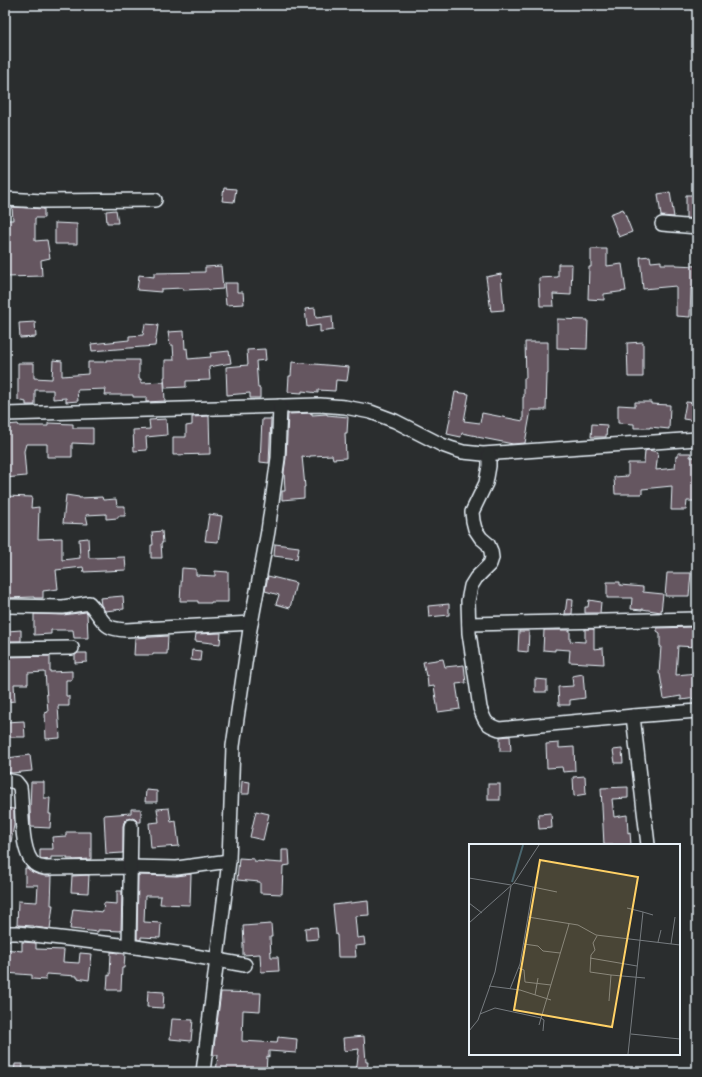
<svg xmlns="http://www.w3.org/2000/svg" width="702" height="1077" viewBox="0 0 702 1077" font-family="Mynerve,sans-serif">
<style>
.building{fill:#655660;stroke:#e8f1f8}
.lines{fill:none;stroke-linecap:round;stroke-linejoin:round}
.minor-casing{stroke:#e8f1f8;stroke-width:16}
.minor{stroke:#2a2d2e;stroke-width:13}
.inset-river{fill:none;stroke:#4b676f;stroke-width:2}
.inset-road{fill:none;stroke:#767b7f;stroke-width:1}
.view{fill:#ffd166;fill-opacity:0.15;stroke:#ffd166;stroke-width:2}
.inset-edge{fill:none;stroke:#e8f1f8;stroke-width:2}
</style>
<rect width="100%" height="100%" fill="#2a2d2e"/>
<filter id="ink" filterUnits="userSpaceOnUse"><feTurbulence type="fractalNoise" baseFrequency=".025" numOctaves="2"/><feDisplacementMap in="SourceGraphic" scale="8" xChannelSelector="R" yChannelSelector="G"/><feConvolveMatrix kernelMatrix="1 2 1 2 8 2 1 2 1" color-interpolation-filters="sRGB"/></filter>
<g filter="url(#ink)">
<g class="building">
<path d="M224 188 236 189 234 202 222 201Z"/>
<path d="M670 192 674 217 661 216 658 194Z"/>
<path d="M686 195H697V219L686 218Z"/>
<path d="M12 207 44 209V218H35V241L47 240 50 258 41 260 42 276 6 277 5 220H13Z"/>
<path d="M623 209 632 232 619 237 610 214Z"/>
<path d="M116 210 118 223H107L106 211Z"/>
<path d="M55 223 77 224V244H55Z"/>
<path d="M591 249H607V266L622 264 626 291 604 294V300L588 299 589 267H591Z"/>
<path d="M650 256 651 262 661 261V264H676V265L697 266V289L691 288 690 317 676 316V286L643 289 640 257Z"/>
<path d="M558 264H572L571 295 553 294 554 306H540L539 278 558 277Z"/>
<path d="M221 266 223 289 209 290 208 289 183 290V288L161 289V292L137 290 139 275 154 277V273L205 272V267Z"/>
<path d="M501 274 504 310 491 311 486 277Z"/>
<path d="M224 283H237V292H243L244 304 226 305Z"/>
<path d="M315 308 316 318 332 316 333 330 320 332V325L307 327 305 309Z"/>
<path d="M557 319 588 320 587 349 557 348Z"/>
<path d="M35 322 36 337 20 338 19 323Z"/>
<path d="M145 324 158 325 155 346 92 351 91 344 129 340V336L143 335Z"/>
<path d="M184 331 185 349 187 348 188 359 211 357 210 353 229 351 231 363 209 367 210 380 186 381V387L165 388 164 377H165V360H174L173 345H170L168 332Z"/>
<path d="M525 342H548V374H547L546 410H531L525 443 513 444 477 437V436L462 433 461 437 447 434 455 392 469 394 464 421 480 423 482 413 523 421V397H524V378H526Z"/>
<path d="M643 342V377H628L627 343Z"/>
<path d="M265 349 266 360 256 361 258 388H260V398H250V393L227 395 226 367 248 365 247 350Z"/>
<path d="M53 360 62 361V376L88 374V362H106V360H139V379H141V383L164 382 165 401 146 402V397H133V395H105L106 389 77 390 78 401 66 402V398L53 399V390H35V405H26V402L18 400V363H34V378L52 379Z"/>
<path d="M292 362 349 367 347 381 336 380 335 391 318 390V393L302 391V393L288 392 289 376H291Z"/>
<path d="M635 402H651V404L670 405 669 429 650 427V428H634V424L618 423V405L635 406Z"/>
<path d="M686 402 697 403V421L683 419Z"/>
<path d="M312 413V415L327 414V415L348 417 347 433H345L346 458 333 459 332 455 310 456V457L302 456 305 487H304V498L282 500V491H285L284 472 286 458 288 414Z"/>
<path d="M209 416 210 454 173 455V437H186V426L192 425V417Z"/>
<path d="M166 419 167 435 146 437 147 450 134 451 133 430 150 429 149 420Z"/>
<path d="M262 419H271L269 463 260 462Z"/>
<path d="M48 423 73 424V428H93V444L72 443V457H47V444H26L24 451 26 476 5 478V425L18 424 19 426H48Z"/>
<path d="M592 424 607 425 606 437H591Z"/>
<path d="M648 450 658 452 656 470 675 468 676 456H678V453H691L690 457H697V501H687L686 510H671L672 486 642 489V494H615L614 477 628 476V463H644L645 451Z"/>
<path d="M66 495 79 497V498L102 497 103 500 116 499 117 506H125V516H118V518L106 519V514L86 515 88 524 63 523Z"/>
<path d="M5 496 32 497 31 508 39 507 38 539 62 538V560L80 558 79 539 88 538 89 558 125 557 126 570 84 572 83 567 56 570 58 589 43 591V598H34V597L5 598Z"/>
<path d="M209 514 222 516 218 542 205 541Z"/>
<path d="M162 531 163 543H161L162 558H151V545H153L152 532Z"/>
<path d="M275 544 299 547 297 559 274 556Z"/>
<path d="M182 568 196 569V575L215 576V571L228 572V602H211V603H198V601H180Z"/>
<path d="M667 573H691L689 596H665Z"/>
<path d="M268 576 296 583 290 608 276 604 279 595 265 591Z"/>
<path d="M607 582H620V585L643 587V592L663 594 661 612 642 609V610L631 609 632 598H607Z"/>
<path d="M123 596 124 609 105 611 101 605 100 598Z"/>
<path d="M567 599 573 600 572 614H565Z"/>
<path d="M589 600 601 602 600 613H585V607H588Z"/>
<path d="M449 604V615L429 617 428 606Z"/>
<path d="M86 612 87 613 88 638H74L73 630H51V634L34 635V614L63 615Z"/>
<path d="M691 627V628H697V647L678 646 676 675 697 673V686H695L696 698 681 700V696L664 699 660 674H659L661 646H660V633L657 631V628Z"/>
<path d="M585 629H594V649L603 648 604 664 569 662 570 650 555 649V651L543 650 544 630H570V641L585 642Z"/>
<path d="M21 630V641H7V631Z"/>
<path d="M519 631H529L528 652 518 651Z"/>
<path d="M221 633 220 644 195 641 196 634Z"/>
<path d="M168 636 167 654H153V655H134L135 638Z"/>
<path d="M192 650 201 651 200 661 191 660Z"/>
<path d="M78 653H87V662L75 663V655Z"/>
<path d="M50 656V672L72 671V680H66V696H69V706H58L60 738 46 739 45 713 48 712 45 672 28 673V684H14L15 701 5 702V657Z"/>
<path d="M443 659 445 667 464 665 466 683 456 684 460 709 438 712 434 686 428 687 427 675 426 676 423 662Z"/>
<path d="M583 674 585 698 570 700V705H559L558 687 573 686 572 676Z"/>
<path d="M535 679 547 680V692H535Z"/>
<path d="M24 721 25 737H5V722Z"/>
<path d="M510 736 511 751H500V737Z"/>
<path d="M559 743V748L574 747 575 771 563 772 562 767 547 768 546 744Z"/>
<path d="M622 749 623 763H615L613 750Z"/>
<path d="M30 755 32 771 12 773 8 772 7 758Z"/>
<path d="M585 776 586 794 574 796 573 777Z"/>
<path d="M242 781 250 782 249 794H241Z"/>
<path d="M31 782H44V798H50L49 814H51L50 828 31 827 30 809Z"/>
<rect x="488" y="784" width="12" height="16"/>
<path d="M628 787V798L612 799 614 817 627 815 628 833 630 832 631 845H604L601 788Z"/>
<path d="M146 790 157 791V802H145Z"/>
<path d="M5 808 14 809V825L9 853H5Z"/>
<path d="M169 808 171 822 176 821 179 846 151 848 149 823 159 822 157 809Z"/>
<path d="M131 809H141V822H138L135 819 132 818 127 819 124 822 123 826V853L106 854 104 815 131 813Z"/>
<path d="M256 811 269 814 263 840 250 837Z"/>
<path d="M551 813 552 828 539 829 538 814Z"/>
<path d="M66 832H91V859L73 860V859H67V857H51V860L41 859 40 857V849H53L52 837 66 836Z"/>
<path d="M282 850H289L290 865 283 866 282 894 260 893V882L237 880 239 858 254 859V861L282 863Z"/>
<path d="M25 868H27L32 872 37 874 45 876H52L51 905H53L50 929 34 927V926L17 925 18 901 37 902 38 885H25Z"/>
<path d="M191 874 190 905 160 904 161 896H145L144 922 161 923 160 938 141 937V940L137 939 138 875 177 876Z"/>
<path d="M89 875 88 893 71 892 72 876Z"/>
<path d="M117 891H122L121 931 98 930V932L70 929 73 909 103 912 104 903 117 904Z"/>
<path d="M368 901 369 915 355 916 357 938 364 937 365 945 355 946 356 957H338L337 935H336L333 905Z"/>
<path d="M271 924 272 937H270L271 957H278L279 971 261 972 260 954 243 955V943H244L243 926Z"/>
<path d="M317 927 318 939 306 940 305 928Z"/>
<path d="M22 942 36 943V949L64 950 63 962 79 963 80 953 92 954 89 980 77 978V976L46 974V980L32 979V975L5 973V949L22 951Z"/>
<path d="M111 952 125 954 124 968H122L121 990H107L108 975 110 976Z"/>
<path d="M148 991 164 992 163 1008 147 1007Z"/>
<path d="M221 992 261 993 260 1011 243 1010 242 1041 277 1043 278 1037 297 1039 296 1053 269 1051V1057L267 1056 266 1072 236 1071V1072H216L218 1055H213V1054Z"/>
<path d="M172 1019 193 1020 191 1041 170 1039Z"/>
<path d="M364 1036 366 1062H368L367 1072H356L359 1049 344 1051 343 1038Z"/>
<path d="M15 1064H23L22 1072H14Z"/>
</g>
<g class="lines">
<g class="minor-casing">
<g id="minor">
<path d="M5 199 43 201 155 200"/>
<path d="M662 224 697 227"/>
<path d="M5 414 320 405 345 407 371 412 395 421 442 445 453 449 463 452 483 454 697 439"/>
<path d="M489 454V466L486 483 472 512 473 521 475 529 481 538 488 544 491 551 492 558 490 564 476 578 471 586 468 601 469 633 480 708C485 722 485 724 499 729L633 716"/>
<path d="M5 606 63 607 89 603C92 606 94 609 97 613 106 627 110 629 126 630L251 623"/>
<path d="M469 624 697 619"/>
<path d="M5 649 72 648"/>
<path d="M5 780 16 782 20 787C23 804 19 855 36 865 38 867 42 867 45 868L130 867 177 868 229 861"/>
<path d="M648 845 633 716 697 711"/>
<path d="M5 933H17L129 946 189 955 245 965"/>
<path d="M129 946 131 826"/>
<path d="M203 1072 229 861 233 746 250 629 268 531 278 458 280 406"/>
</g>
</g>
<use href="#minor" class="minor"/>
</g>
</g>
<g transform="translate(469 844)">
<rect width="211" height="211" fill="#2a2d2e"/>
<path class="inset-river" d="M43 38 54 1"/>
<path class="inset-road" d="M0 34 42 41M45 39 64 43 59 73 109 81 127 91 211 101M64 43 88 48M0 59 13 69M158 64 174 68M0 79 45 39 70 1M128 92 124 99 126 106 122 111 121 128 142 131M189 98 192 86M55 100 69 102 74 107 91 109M202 100 206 73M121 114 168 122M50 124 55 126 56 138 82 141M20 142 51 146 82 156M41 145 51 120 59 73M66 151 69 134M140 157 142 131 176 134M11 170 26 164 72 174 75 176 74 187M70 181 100 80M0 187 9 176 26 128 42 42M162 190 211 195M159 210 174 68 184 71"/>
<path class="view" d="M71 16 169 33 143 183 45 166Z"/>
<rect width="211" height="211" class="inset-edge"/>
</g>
<rect width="702" height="1077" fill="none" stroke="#2a2d2e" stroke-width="20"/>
<rect x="10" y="10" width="682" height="1057" fill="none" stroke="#e8f1f8" stroke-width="1.5" filter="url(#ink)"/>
</svg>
